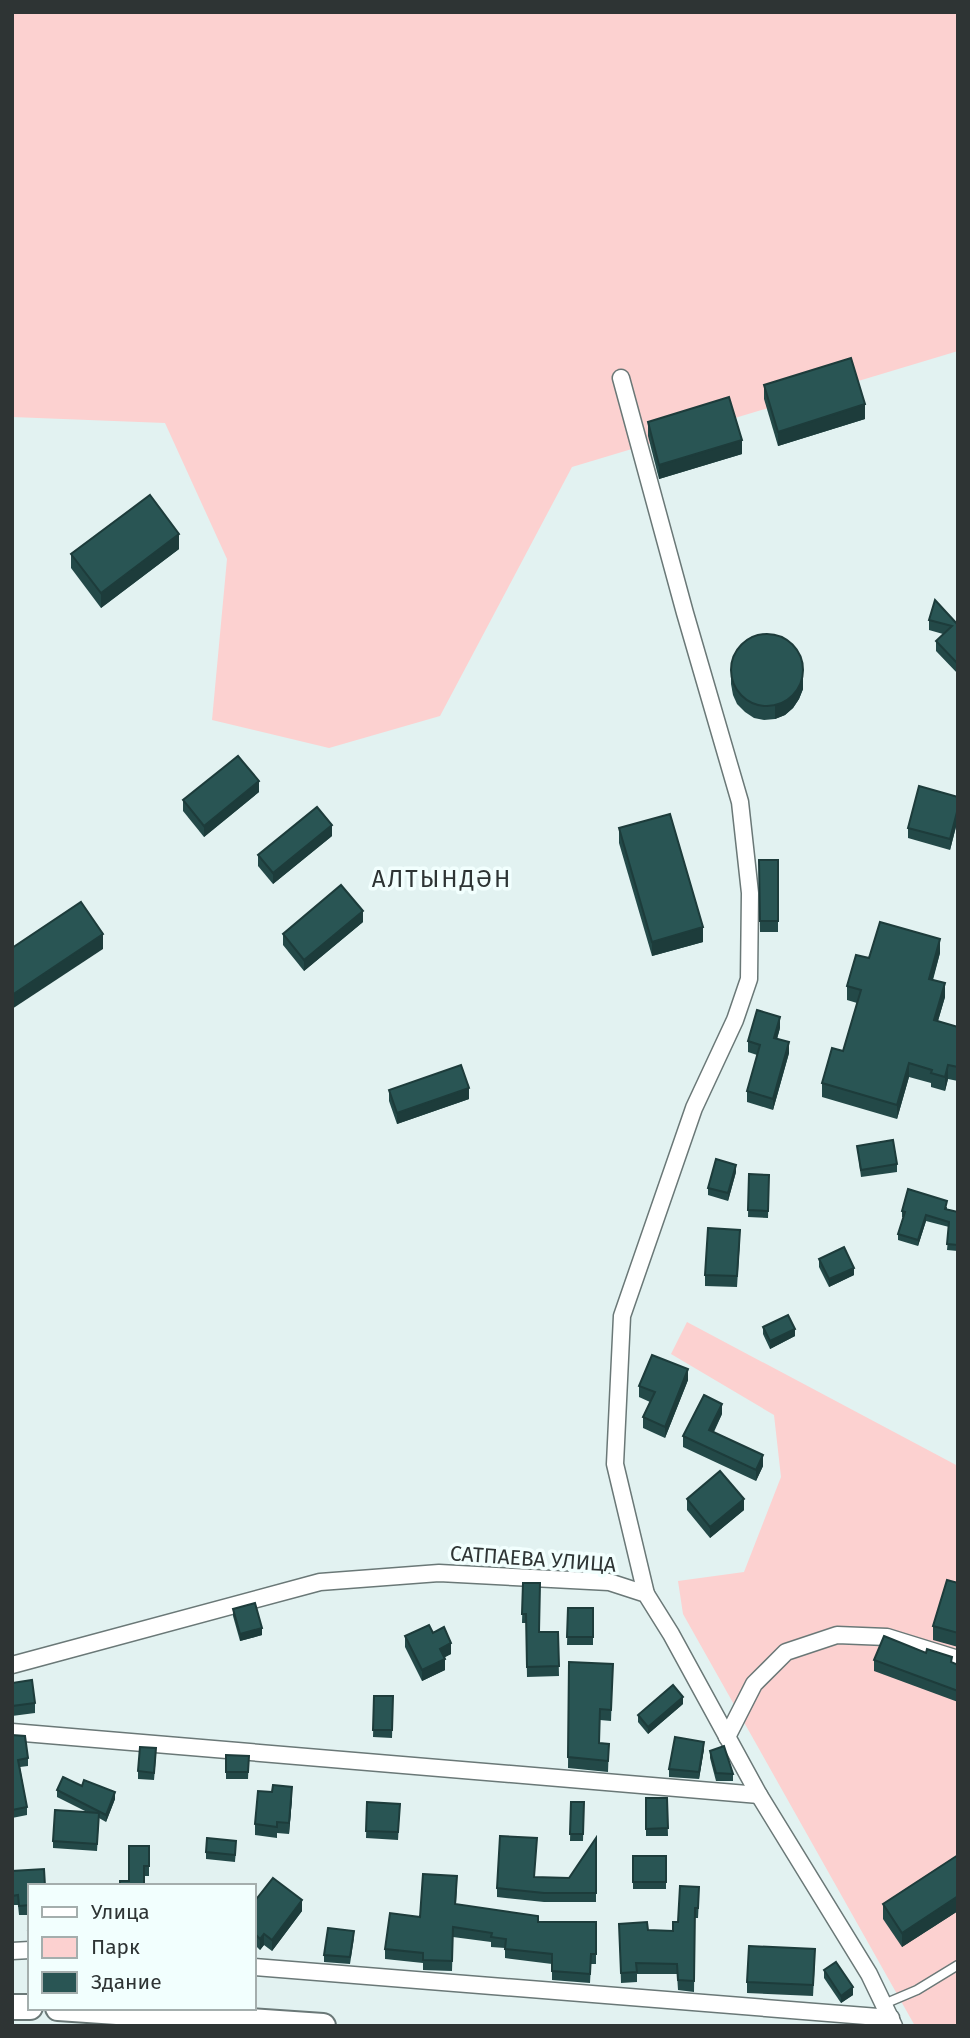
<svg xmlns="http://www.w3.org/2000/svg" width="970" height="2038" viewBox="0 0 970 2038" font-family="'Fira Sans',sans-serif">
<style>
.green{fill:#fcd1d0}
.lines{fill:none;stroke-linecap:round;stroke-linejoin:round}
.lane-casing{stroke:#6a7877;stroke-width:11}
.street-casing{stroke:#6a7877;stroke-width:19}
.primary-casing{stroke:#6a7877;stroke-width:28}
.lane{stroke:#fff;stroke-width:8}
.street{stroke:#fff;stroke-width:16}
.primary{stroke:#fff;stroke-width:24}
.wall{fill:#234948}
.shaded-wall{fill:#1d3c3b}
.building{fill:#295554;stroke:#1d3c3b;stroke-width:2}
.labels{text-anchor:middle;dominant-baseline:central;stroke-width:7;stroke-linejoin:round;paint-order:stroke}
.street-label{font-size:21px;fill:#2e3434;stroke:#f2fffe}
.quarter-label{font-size:24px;letter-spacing:2px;fill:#2e3434;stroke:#f2fffe}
</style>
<rect width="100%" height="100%" fill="#e2f2f1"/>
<g class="green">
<path d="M12 12H958V351L572 467 440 716 329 748 212 720 227 559 165 423 12 417Z"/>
<path d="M687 1322 958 1466V2026H915L683 1614 678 1581 744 1572 781 1477 774 1415 671 1354Z"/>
</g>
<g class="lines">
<g class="lane-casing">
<path id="lane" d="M884 2004 917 1990 958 1965"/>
</g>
<g class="street-casing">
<g id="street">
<path d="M621 378 685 613 740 802 750 893 749 979 735 1020 694 1108 622 1316 615 1464 646 1594"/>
<path d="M12 1665 320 1582 439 1573 609 1582 646 1594 671 1634 759 1795 869 1974 894 2026"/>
<path d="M12 1732 759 1795"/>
<path d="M727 1737 754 1684 786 1652 837 1635 887 1637 958 1659"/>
<path d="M12 1951 30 1950"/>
<path d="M254 1967 891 2018"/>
</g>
</g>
<g class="primary-casing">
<g id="primary">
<path d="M12 2007H30"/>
<path d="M58 2008 323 2026"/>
</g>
</g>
<use href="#lane" class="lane"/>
<use href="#street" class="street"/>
<use href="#primary" class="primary"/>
</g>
<g class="wall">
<path d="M764 385 865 419 778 446 764 399Z"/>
<path d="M648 422 742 454 659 479 648 436Z"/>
<path d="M179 549 101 608 71 568V554Z"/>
<path d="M929 620 958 625V674L936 651V641L943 634 929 630Z"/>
<path d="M731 670 803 689 799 699 793 708 785 715 775 719 764 720 754 718 745 712 737 704 733 695 731 684Z"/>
<path d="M259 792 204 837 183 811V800Z"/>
<path d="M958 797V819L950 850 908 838V828Z"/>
<path d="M619 828 703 942 652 956 619 843Z"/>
<path d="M332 836 273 884 258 866V855Z"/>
<path d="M759 860H778V932H760Z"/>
<path d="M363 922 304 971 283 945V934Z"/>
<path d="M940 953 933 980 945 997 938 1021 958 1027V1081L948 1079 945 1091 931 1087V1083L909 1077 897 1119 822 1097V1083L843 1051 857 1003 847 1000V986L869 958Z"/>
<path d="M780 1028 777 1039 789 1053 773 1110 747 1102V1091L757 1055 748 1052V1041Z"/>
<path d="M389 1090 469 1099 397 1124 389 1101Z"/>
<path d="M857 1146 897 1164V1172L861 1177Z"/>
<path d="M736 1172 728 1201 708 1195V1188Z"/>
<path d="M749 1174 769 1175 768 1218 748 1217Z"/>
<path d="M947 1207V1209L958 1212V1251L947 1250 949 1227 926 1221 918 1246 898 1240V1234L903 1217H902V1211Z"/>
<path d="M740 1241 737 1287 705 1286V1275Z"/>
<path d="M819 1259 854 1275 829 1287 819 1267Z"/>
<path d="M763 1327 795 1336 770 1349 763 1334Z"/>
<path d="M688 1380 665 1438 643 1428V1417L650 1402 639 1397V1386Z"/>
<path d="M722 1414 714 1432 763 1466 756 1481 683 1447V1436Z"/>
<path d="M687 1499 744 1510 710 1538 687 1510Z"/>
<path d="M523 1583 539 1632H558L559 1676 527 1677 526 1623H522Z"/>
<path d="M958 1583V1647L933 1640V1626Z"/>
<path d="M568 1608H593V1645H567Z"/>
<path d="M233 1609 262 1635 240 1641 233 1616Z"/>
<path d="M433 1633 451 1654 444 1657 445 1670 422 1681 405 1647V1636Z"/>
<path d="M874 1660 952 1663 958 1665V1702L874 1671Z"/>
<path d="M569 1662 613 1664 611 1721 600 1720 599 1743 609 1744 608 1772 568 1768Z"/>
<path d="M12 1683 35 1703V1713L12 1716Z"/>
<path d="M374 1696H393L392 1738 373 1737Z"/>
<path d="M683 1704 648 1734 638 1722V1715Z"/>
<path d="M12 1735 28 1758V1766L20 1767 27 1807V1815L12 1818Z"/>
<path d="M704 1749 699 1779 669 1777V1769Z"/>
<path d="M710 1751 733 1774V1781H716L710 1758Z"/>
<path d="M226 1755 249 1756 248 1779H226Z"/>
<path d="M156 1756 154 1780 138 1779V1771Z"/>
<path d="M82 1786 115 1799 106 1822 99 1818 97 1851 53 1848V1841L87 1812 57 1797V1790Z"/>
<path d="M292 1798 289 1834 277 1833V1838L255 1835V1824Z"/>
<path d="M646 1798H667L668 1836H646Z"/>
<path d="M367 1802 400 1804 398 1840 366 1838Z"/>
<path d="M571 1802H584L583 1841H570Z"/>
<path d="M596 1838V1902H544L497 1897V1888L535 1877 569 1878Z"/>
<path d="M149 1846V1876H144V1886L129 1881Z"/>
<path d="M236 1848 235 1862 206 1859V1852Z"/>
<path d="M958 1855V1911L902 1947 883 1919V1904Z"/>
<rect x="633" y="1856" width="33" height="33"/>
<path d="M12 1871 30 1886V1939H28L29 1915H19L18 1905H12Z"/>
<path d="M457 1886 456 1904 538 1922H596V1964H591L590 1983 552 1980V1964L505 1958V1948L491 1947V1942L453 1937 452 1971 423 1970V1963L385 1959V1949L420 1917Z"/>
<path d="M699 1898 698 1918H695L694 1992 678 1990 677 1974H637V1982L621 1983 619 1924 648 1930 673 1931 678 1922Z"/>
<path d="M254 1902 302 1911 272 1951 264 1945 260 1950 254 1944Z"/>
<path d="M354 1938 350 1964 324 1962V1955Z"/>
<path d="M815 1960 813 1996 747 1993V1982Z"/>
<path d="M824 1970 853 1995 841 2003 824 1978Z"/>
</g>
<g class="shaded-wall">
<path d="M865 404V419L778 446V432Z"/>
<path d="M742 440V454L659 479V465Z"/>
<path d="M179 534V549L101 608V593Z"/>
<path d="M803 675V689L799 699 793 708 785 715 775 719V704Z"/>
<path d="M259 781V792L204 837V826Z"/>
<path d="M958 808V819L950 850V839Z"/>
<path d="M332 825V836L273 884V873Z"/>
<path d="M363 911V922L304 971V960Z"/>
<path d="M703 927V942L652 956V942Z"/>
<path d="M103 934V949L12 1009V995Z"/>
<path d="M940 939V953L929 992V979Z"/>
<path d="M945 983V997L934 1034V1020Z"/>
<path d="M780 1017V1028L774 1049V1038Z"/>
<path d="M789 1042V1053L773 1110V1099Z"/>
<path d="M909 1063V1077L897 1119V1105Z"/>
<path d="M948 1065V1079L945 1091V1077Z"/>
<path d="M469 1088V1099L397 1124V1113Z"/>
<path d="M736 1165V1172L728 1201V1193Z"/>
<path d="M926 1215V1221L918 1246V1240Z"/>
<path d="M854 1268V1275L829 1287V1279Z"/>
<path d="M795 1329V1336L770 1349V1341Z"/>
<path d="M688 1369V1380L665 1438V1427Z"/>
<path d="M722 1404V1414L709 1440V1430Z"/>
<path d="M763 1455V1466L756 1481V1470Z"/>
<path d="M744 1499V1510L710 1538V1527Z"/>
<path d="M262 1628V1635L240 1641V1634Z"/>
<path d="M451 1643V1654L440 1660V1649Z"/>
<path d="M445 1659V1670L422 1681V1670Z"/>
<path d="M683 1697V1704L648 1734V1727Z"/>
<path d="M704 1742V1749L699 1779V1772Z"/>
<path d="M292 1787V1798L289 1834V1823Z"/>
<path d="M115 1792V1799L106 1822V1815Z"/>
<path d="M958 1896V1911L902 1947V1933Z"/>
<path d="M302 1900V1911L272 1951V1940Z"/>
<path d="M264 1934V1945L260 1950V1939Z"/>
<path d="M853 1987V1995L841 2003V1996Z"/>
</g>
<g class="building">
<path d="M851 358 865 404 778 432 764 385Z"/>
<path d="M729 397 742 440 659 465 648 422Z"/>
<path d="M150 495 179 534 101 593 71 554Z"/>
<path d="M935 600 958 625V664L936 641 952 626 929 620Z"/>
<circle cx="767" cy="670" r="36"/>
<path d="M238 756 259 781 204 826 183 800Z"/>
<path d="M919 786 958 797V808L950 839 908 828Z"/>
<path d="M317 807 332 825 273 873 258 855Z"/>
<path d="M670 814 703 927 652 942 619 828Z"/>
<path d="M759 860H778V921H760Z"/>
<path d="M341 885 363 911 304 960 283 934Z"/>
<path d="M81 902 103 934 12 995V948Z"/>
<path d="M880 922 940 939 929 979 945 983 934 1020 958 1027V1067L948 1065 945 1077 931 1073 932 1070 909 1063 897 1105 822 1083 832 1048 843 1051 861 990 847 986 856 955 869 958Z"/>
<path d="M757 1010 780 1017 774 1038 789 1042 773 1099 747 1091 760 1045 748 1041Z"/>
<path d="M461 1065 469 1088 397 1113 389 1090Z"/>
<path d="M893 1140 897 1164 861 1170 857 1146Z"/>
<path d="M716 1159 736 1165 728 1193 708 1188Z"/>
<path d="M749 1174 769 1175 768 1211 748 1210Z"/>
<path d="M908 1189 947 1201 945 1209 958 1212V1245L947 1244 949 1222 926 1215 918 1240 898 1234 905 1212 902 1211Z"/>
<path d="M708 1228 740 1230 737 1276 705 1275Z"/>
<path d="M844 1247 854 1268 829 1279 819 1259Z"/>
<path d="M788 1315 795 1329 770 1341 763 1327Z"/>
<path d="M652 1355 688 1369 665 1427 643 1417 655 1392 639 1386Z"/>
<path d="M704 1395 722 1404 709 1430 763 1455 756 1470 683 1436Z"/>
<path d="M720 1471 744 1499 710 1527 687 1499Z"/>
<path d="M947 1580 958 1583V1633L933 1626Z"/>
<path d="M523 1583H540L539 1632H558L559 1666 527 1667 526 1614H522Z"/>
<path d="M255 1603 262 1628 240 1634 233 1609Z"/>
<path d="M568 1608H593V1637H567Z"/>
<path d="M429 1625 433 1633 444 1627 451 1643 440 1649 445 1659 422 1670 405 1636Z"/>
<path d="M884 1636 926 1653 927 1649 952 1657 951 1662 958 1665V1691L874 1660Z"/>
<path d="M569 1662 613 1664 611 1710 600 1709 599 1743 609 1744 608 1761 568 1757Z"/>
<path d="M32 1680 35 1703 12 1706V1683Z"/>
<path d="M673 1685 683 1697 648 1727 638 1715Z"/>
<path d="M374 1696H393L392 1730H373Z"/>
<path d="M12 1735 25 1736 28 1758 18 1760 27 1807 12 1810Z"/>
<path d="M675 1737 704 1742 699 1772 669 1769Z"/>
<path d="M724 1746 733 1774 716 1773 710 1751Z"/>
<path d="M140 1747 156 1748 154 1773 138 1771Z"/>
<path d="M226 1755 249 1756 248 1772H226Z"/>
<path d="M63 1777 82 1786 84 1780 115 1792 106 1815 57 1790Z"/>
<path d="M273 1785 292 1787 289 1823 277 1822V1827L255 1824 258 1791 272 1792Z"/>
<path d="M646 1798H667L668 1828 646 1829Z"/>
<path d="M367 1802 400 1804 398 1832 366 1831Z"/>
<path d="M571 1802H584L583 1834H570Z"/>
<path d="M55 1810 99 1813 97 1844 53 1841Z"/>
<path d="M500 1836 537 1838 534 1877 569 1878 596 1838V1893H544L497 1888Z"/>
<path d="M207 1838 236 1841 235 1855 206 1852Z"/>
<path d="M129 1846H149V1866H144V1886H120V1881H129Z"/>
<path d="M958 1855V1896L902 1933 883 1904Z"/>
<rect x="633" y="1856" width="33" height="26"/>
<path d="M44 1869 45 1886H30V1930H28L30 1905 19 1906 18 1895 12 1896V1871Z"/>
<path d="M423 1874 457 1876 455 1904 538 1916V1922H596V1954H591L590 1974 552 1971V1954L505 1949 506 1939 491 1937 492 1933 453 1927 452 1961 423 1960V1953L385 1949 390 1913 420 1917Z"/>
<path d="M273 1878 302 1900 272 1940 264 1934 260 1939 254 1933V1902Z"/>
<path d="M680 1886 699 1887 698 1908H695L694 1981 678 1980 677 1964 636 1963 637 1972 621 1973 619 1924 647 1922 648 1930 673 1931V1922H678Z"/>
<path d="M328 1928 354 1931 350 1957 324 1955Z"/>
<path d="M749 1946 815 1949 813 1985 747 1982Z"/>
<path d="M836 1962 853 1987 841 1996 824 1970Z"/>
</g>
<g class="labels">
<g class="street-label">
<text transform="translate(533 1559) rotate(4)">САТПАЕВА УЛИЦА</text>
</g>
<g class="quarter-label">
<text x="442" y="879">АЛТЫНДӘН</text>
</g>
</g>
<rect width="970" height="2038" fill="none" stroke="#2e3434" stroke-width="28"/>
<rect x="28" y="1884" width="228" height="126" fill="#f2fffe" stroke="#a4aead" stroke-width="2"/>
<rect x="42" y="1907" width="35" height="10" fill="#ffffff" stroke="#a4aead" stroke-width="2"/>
<text x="91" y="1919" font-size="21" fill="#2e3434">Улица</text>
<rect x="42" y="1937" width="35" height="21" fill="#fcd1d0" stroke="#a4aead" stroke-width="2"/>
<text x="91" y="1954" font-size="21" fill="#2e3434">Парк</text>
<rect x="42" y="1972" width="35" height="21" fill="#295554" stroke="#a4aead" stroke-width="2"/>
<text x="91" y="1989" font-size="21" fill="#2e3434">Здание</text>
</svg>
